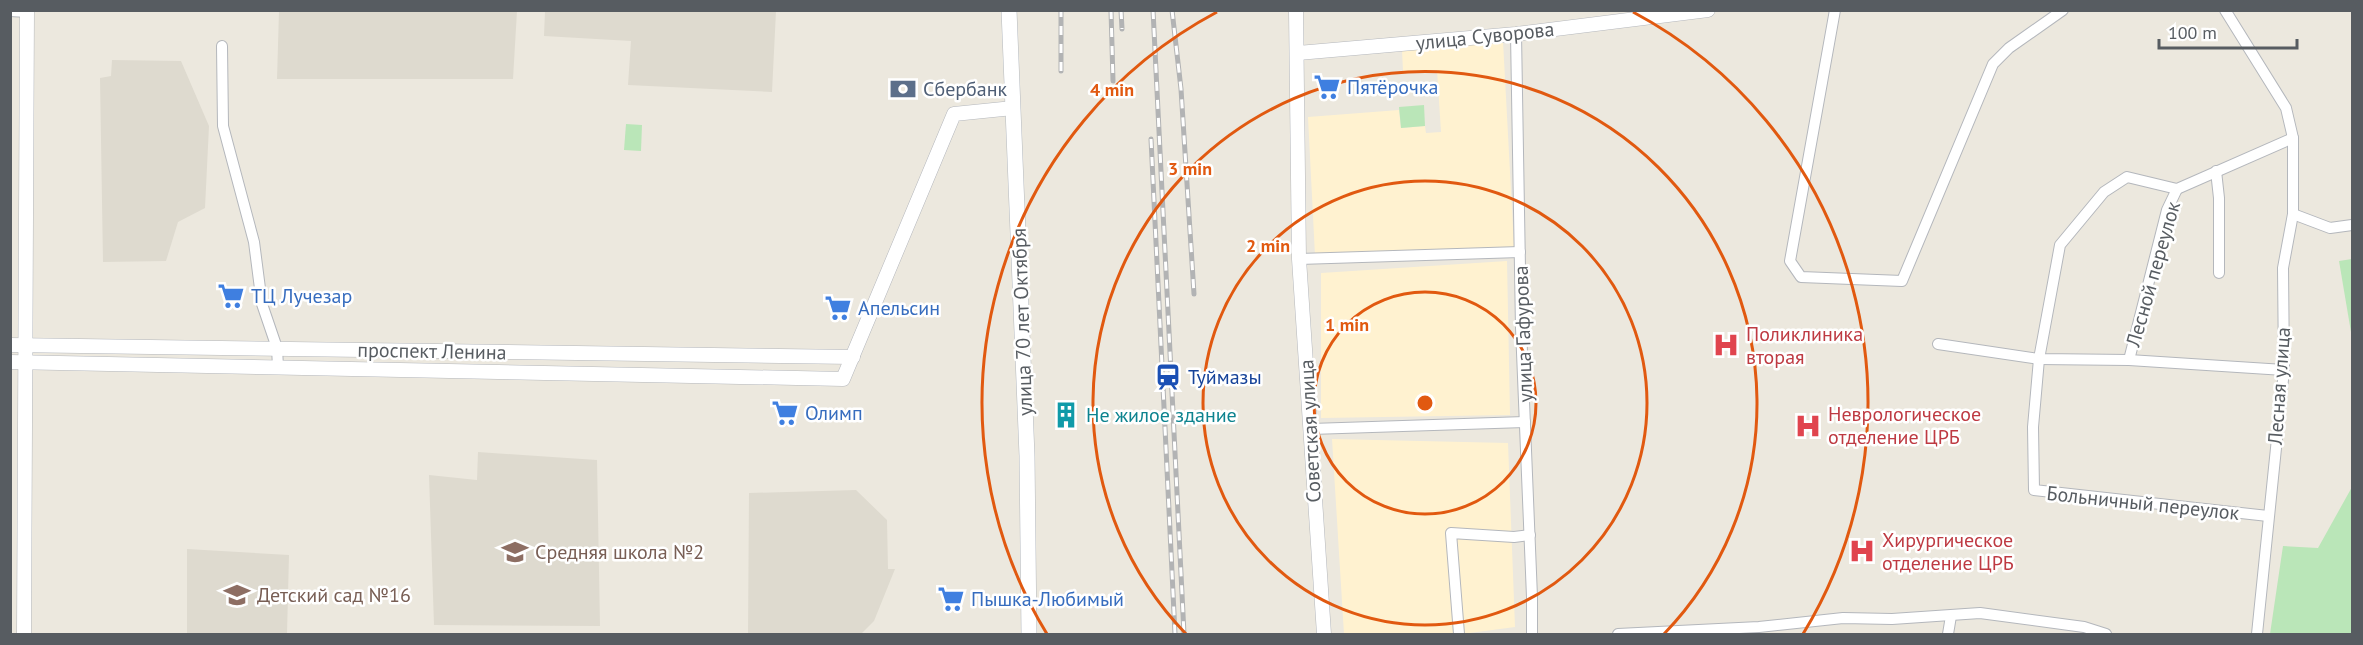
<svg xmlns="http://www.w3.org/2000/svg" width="2363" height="645" viewBox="0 0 2363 645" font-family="'PT Sans',sans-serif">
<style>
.commercial{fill:#fff2d0}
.education{fill:#dedacf}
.green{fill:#bae6b8}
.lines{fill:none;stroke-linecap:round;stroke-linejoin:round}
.minor-casing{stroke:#b4b7bc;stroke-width:12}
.tertiary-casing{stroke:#b4b7bc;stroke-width:15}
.secondary-casing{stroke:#b4b9bf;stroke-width:16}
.minor{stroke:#fff;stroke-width:10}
.tertiary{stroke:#fff;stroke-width:14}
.secondary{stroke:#fff;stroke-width:15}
.rail-casing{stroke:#b2b3b4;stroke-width:5}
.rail{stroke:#fff;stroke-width:3;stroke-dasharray:9;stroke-linecap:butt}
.ring{fill:none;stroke:#e15910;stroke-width:3}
.labels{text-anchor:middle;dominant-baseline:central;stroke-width:5;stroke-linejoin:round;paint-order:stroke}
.street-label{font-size:20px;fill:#575c61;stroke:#fff}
.shop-label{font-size:20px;fill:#366cbe;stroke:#fff;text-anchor:start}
.service-label{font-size:20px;fill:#4e5e75;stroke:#fff;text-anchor:start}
.health-label{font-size:20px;fill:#be3a42;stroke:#fff;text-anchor:start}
.transit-label{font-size:20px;fill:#164399;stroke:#fff;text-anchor:start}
.culture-label{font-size:20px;fill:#0d838f;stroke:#fff;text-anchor:start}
.education-label{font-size:20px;fill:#785e54;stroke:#fff;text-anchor:start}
.centre{fill:#e15910;stroke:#fff;stroke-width:3}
.ring-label{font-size:18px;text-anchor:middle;font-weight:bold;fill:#e15910;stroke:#fff;stroke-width:5;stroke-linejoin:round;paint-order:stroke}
</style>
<rect width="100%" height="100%" fill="#ece8de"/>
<g class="commercial">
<path d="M1503 41 1514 247 1315 256 1308 117 1399 110 1401 128 1425 126 1426 133 1441 132 1437 70 1403 72 1402 49Z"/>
<path d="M1507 261 1510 415 1321 418V273Z"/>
<path d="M1332 439 1508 443 1515 627 1462 634H1344Z"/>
</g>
<g class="education">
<path d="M279 11H517L513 79H277Z"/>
<path d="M545 11H776L772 92 628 85 631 41 544 36Z"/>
<path d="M112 60 181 61 209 126 205 208 178 222 166 261 103 262 100 78 111 76Z"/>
<path d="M478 452 597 460 600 626 434 625 429 475 477 480Z"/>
<path d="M856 490 887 520 888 569H895L874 621 861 634H748L749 493Z"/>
<path d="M187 549 289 555 287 634H187Z"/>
</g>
<g class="green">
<path d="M1424 105 1425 126 1401 128 1399 107Z"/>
<path d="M626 124 642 125 641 151 624 150Z"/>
<path d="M2352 259V338L2339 261Z"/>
<path d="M2352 487V634H2270L2283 546 2318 548Z"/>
</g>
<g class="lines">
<g class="minor-casing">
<g id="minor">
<path d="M1835 10 1790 261 1801 277 1902 281 1993 64 2009 48 2063 10"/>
<path d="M2225 10 2286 108 2293 138V214L2283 268 2284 370 2257 634"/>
<path d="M10 11 27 12"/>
<path d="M1516 34 1521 328 1532 597V634"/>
<path d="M222 46 223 126 254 242 262 304 277 348 278 367"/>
<path d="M2216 171 2219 198V273"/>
<path d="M2293 214 2330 228 2352 225"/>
<path d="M1299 259 1520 252"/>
<path d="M1938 344 2039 359 2129 360 2284 370"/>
<path d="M2129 360 2167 210 2177 189"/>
<path d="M1311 429 1525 422"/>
<path d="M2268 516 2034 490 2033 427 2039 359 2060 245 2104 192 2127 177 2177 189 2293 138"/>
<path d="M1459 634 1451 533 1514 537 1530 535"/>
<path d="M1618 634 1759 627 1843 618 1892 619 1980 613 2084 627 2106 634"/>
<path d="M1948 634 1951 616"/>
</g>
</g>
<g class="tertiary-casing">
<g id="tertiary">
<path d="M1296 10 1299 259 1324 634"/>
<path d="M1298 53 1516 34 1708 10"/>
<path d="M10 345 853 357"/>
<path d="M10 362 843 379 954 114 1013 108"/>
<path d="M24 634 27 10"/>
</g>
</g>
<g class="secondary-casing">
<path id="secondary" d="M1009 10 1027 456 1029 634"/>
</g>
<use href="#minor" class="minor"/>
<use href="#tertiary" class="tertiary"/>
<use href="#secondary" class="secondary"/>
<g class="rail-casing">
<g id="rail">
<path d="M1111 10 1113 81"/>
<path d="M1121 10 1122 29"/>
<path d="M1153 10 1184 634"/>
<path d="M1172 10 1181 89 1194 294"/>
<path d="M1061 71V10"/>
<path d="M1151 139 1175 634"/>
</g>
</g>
<use href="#rail" class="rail"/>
</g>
<g class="ring">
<circle cx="1425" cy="403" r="111"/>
<circle cx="1425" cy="403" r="222"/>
<path d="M1186 634A332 332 0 1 1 1664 634"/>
<path d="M1047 634A443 443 0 0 1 1217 12M1633 12A443 443 0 0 1 1803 634"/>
</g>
<defs>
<g id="supermarket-bare" transform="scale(2.07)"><path d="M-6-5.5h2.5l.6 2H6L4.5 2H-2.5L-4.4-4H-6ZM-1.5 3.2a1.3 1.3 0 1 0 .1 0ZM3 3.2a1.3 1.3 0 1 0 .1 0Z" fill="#3f7fe0" stroke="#fff" stroke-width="2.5" paint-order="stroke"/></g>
<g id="bank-bare" transform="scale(2.07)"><path d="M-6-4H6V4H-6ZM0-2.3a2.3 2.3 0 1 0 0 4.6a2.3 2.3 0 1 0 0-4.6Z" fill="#5c6f8a" stroke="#fff" stroke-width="2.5" paint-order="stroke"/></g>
<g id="hospital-bare" transform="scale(2.07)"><path d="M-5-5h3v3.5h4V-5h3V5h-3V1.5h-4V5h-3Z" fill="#e0444e" stroke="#fff" stroke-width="2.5" paint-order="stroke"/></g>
<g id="station-bare" transform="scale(2.07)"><path d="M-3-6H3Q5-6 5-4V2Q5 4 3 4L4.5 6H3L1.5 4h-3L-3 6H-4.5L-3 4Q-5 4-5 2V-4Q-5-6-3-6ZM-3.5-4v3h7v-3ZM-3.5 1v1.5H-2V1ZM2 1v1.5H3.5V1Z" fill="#1a4fb4" stroke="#fff" stroke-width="2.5" paint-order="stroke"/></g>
<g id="building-bare" transform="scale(2.07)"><path d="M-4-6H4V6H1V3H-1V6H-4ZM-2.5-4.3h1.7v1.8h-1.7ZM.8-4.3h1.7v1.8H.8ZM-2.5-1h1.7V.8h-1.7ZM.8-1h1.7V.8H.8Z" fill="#0f9aa8" stroke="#fff" stroke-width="2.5" paint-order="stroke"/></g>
<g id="school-bare" transform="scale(2.07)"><path d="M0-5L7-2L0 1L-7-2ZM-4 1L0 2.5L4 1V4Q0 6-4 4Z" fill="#8d6e63" stroke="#fff" stroke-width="2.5" paint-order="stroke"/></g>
</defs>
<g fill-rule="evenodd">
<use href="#supermarket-bare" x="1327" y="87"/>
<use href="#bank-bare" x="903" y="89"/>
<use href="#supermarket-bare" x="231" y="296"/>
<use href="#supermarket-bare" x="838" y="308"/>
<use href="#hospital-bare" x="1726" y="345"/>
<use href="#station-bare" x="1168" y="377"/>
<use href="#supermarket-bare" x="785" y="413"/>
<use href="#building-bare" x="1066" y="415"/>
<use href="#hospital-bare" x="1808" y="426"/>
<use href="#hospital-bare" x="1862" y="551"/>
<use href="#school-bare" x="515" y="552"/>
<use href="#school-bare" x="237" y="595"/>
<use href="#supermarket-bare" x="951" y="599"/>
</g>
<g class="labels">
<g class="street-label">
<text transform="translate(1485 36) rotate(-6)">улица Суворова</text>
<text transform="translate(2153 274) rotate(-74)">Лесной переулок</text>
<text transform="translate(1022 322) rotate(-92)">улица 70 лет Октября</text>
<text transform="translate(1523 334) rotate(-92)">улица Гафурова</text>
<text transform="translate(432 351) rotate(1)">проспект Ленина</text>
<text transform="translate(2279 386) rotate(-86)">Лесная улица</text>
<text transform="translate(1310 431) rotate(-93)">Советская улица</text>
<text transform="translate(2143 503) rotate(6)">Больничный переулок</text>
</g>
<g class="shop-label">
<text x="1347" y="87">Пятёрочка</text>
<text x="251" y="296">ТЦ Лучезар</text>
<text x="858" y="308">Апельсин</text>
<text x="805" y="413">Олимп</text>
<text x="971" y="599">Пышка-Любимый</text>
</g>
<g class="service-label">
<text x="923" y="89">Сбербанк</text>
</g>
<g class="health-label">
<text x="1746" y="334">Поликлиника<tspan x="1746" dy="23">вторая</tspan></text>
<text x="1828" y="414">Неврологическое<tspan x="1828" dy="23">отделение ЦРБ</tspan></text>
<text x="1882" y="540">Хирургическое<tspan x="1882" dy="23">отделение ЦРБ</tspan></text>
</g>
<g class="transit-label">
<text x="1188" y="377">Туймазы</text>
</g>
<g class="culture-label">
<text x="1086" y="415">Не жилое здание</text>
</g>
<g class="education-label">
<text x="535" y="552">Средняя школа №2</text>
<text x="257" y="595">Детский сад №16</text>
</g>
</g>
<circle cx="1425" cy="403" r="9" class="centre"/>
<g class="ring-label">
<text x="1112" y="96">4 min</text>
<text x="1190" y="175">3 min</text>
<text x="1268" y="252">2 min</text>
<text x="1347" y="331">1 min</text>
</g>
<rect width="2363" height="645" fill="none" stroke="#575c61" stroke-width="24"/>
<path d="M2159 39v9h138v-9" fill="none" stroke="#575c61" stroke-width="3"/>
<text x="2168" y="39" font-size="18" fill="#575c61" stroke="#ffffff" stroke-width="4.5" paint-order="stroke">100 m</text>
</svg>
